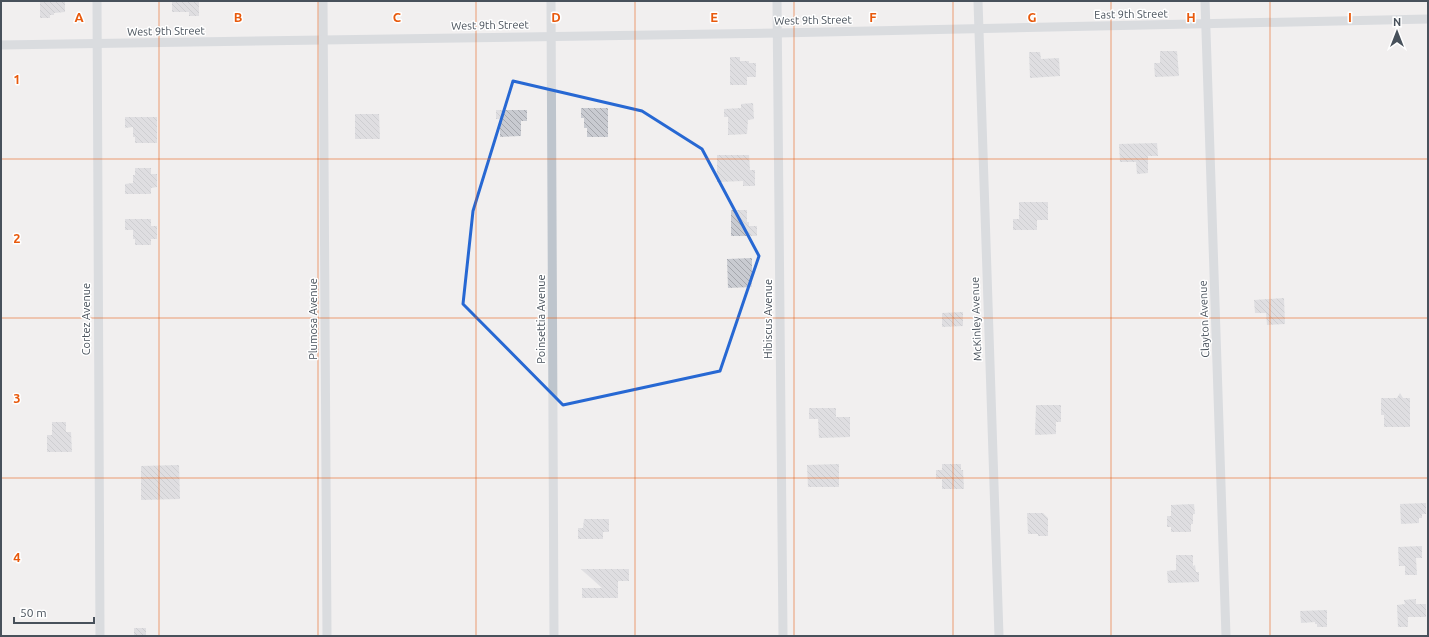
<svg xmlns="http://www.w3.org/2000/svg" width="1429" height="637" viewBox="0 0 1429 637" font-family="Ubuntu,sans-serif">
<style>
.building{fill:url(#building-back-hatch)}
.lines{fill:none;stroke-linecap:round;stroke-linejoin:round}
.street{stroke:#bec5cd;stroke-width:9}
.marked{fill:none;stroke:#2768d3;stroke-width:3;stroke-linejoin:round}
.grid{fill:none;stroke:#e8590c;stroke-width:1;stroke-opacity:0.55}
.labels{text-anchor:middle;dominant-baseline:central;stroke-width:3;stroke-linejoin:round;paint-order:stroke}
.street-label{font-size:11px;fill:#48515b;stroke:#fff}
.grid-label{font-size:13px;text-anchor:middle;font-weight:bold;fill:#e8590c;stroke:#fff;stroke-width:3;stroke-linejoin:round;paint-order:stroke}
</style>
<defs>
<pattern id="building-back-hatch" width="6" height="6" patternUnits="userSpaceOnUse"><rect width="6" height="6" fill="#c9cbd1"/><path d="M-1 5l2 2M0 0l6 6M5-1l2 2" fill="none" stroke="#a5a7ad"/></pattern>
</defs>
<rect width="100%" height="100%" fill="#f1efef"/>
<g class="building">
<path d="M40 1H65V12L54 13V15H50V18H40Z"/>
<path d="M172 1H199V16H189V12H172Z"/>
<path d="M1160 51H1177L1179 76 1155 77 1154 63H1160Z"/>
<path d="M1029 52H1040L1041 59 1059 58 1060 76 1030 78Z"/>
<path d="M730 57H740V61H749V63H756V77H747V85H730Z"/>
<path d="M753 103 754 119 748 120 747 134 728 135V117H724V109L741 108V104Z"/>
<path d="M581 108H608V137H587V128H584V118H581Z"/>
<path d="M496 110H527V121H521V136L500 137V119H496Z"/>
<path d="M355 114H379L380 139H355Z"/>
<path d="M125 117H157V143H135V137H133V127L125 128Z"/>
<path d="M1157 143 1158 156H1148V173L1137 174 1136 162H1120L1119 144Z"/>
<path d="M717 155H749L750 170H755V186H743V181L717 182Z"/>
<path d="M135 168H151V174H157V187L151 188V194H125V184L133 183V175H135Z"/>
<path d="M1019 202H1048V220H1037V230H1013V219H1019Z"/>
<path d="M731 210H747V222H749V226H757V236H731Z"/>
<path d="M125 219H151V226H157V239H151V245H135V239H133V230H125Z"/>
<path d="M752 258V287L728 288 727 259Z"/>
<path d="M1284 298 1285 324 1267 325 1266 313H1255L1254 300Z"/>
<path d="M963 312V326L942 327V313Z"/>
<path d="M1400 393 1403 398H1410V427H1384V415H1381V398H1397Z"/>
<path d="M1036 405H1061V422H1056V434L1035 435Z"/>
<path d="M809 408H836V417H850V437L819 438 818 419H809Z"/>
<path d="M52 422H66V432H71L72 452H47V435H52Z"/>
<path d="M839 464V487H808L807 465Z"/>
<path d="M942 464H961V470H963L964 489H942V479H936V470H942Z"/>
<path d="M179 465 180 499 141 500V466Z"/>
<path d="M1426 503V514H1422V518H1419V523L1401 524 1400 504Z"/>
<path d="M1194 504 1195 514H1193V524H1191V532H1171V527H1167V516H1171V505Z"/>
<path d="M1027 513H1043L1048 518V536H1038V534H1028Z"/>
<path d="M584 519H609V532H603V539H578V528H583Z"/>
<path d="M1422 546V558H1416L1417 575H1405V566H1399L1398 547Z"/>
<path d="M1176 555H1193V566L1195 565 1196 572H1199V582L1168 583 1167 571 1176 570Z"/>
<path d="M581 569H629V581H618V598H582V588H602Z"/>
<path d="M1416 599V604H1426V617H1408V627H1398L1397 605 1405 604 1404 600Z"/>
<path d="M1327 610V627H1317V624H1315V622L1301 623 1300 611Z"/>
<rect x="134" y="628" width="12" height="8"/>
</g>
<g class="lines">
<g class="street">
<path d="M97 1 100 636"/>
<path d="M323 1 327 636"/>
<path d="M551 1 554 636"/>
<path d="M777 1 783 636"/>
<path d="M978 1 999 636"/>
<path d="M1205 1 1226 636"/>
<path d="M1 45 778 33 1428 19"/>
</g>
</g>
<path d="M0 0H1429V637H0ZM513 81 642 111 702 149 759 256 720 371 563 405 463 304 473 211Z" fill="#f1efef" fill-opacity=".55" fill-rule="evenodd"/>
<path class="marked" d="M513 81 642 111 702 149 759 256 720 371 563 405 463 304 473 211Z"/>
<path class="grid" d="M159 1V636M318 1V636M476 1V636M635 1V636M794 1V636M953 1V636M1111 1V636M1270 1V636M1 159H1428M1 318H1428M1 478H1428"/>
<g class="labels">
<g class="street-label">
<text transform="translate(1131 14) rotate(-1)">East 9th Street</text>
<text transform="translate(813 20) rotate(-1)">West 9th Street</text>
<text transform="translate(490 25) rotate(-1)">West 9th Street</text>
<text transform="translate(166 31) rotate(-1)">West 9th Street</text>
<text transform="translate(86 319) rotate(-90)">Cortez Avenue</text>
<text transform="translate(313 319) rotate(-90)">Plumosa Avenue</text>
<text transform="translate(541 319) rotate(-90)">Poinsettia Avenue</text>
<text transform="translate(768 319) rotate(-90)">Hibiscus Avenue</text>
<text transform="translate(976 319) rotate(-92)">McKinley Avenue</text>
<text transform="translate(1204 319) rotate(-92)">Clayton Avenue</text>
</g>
</g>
<g class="grid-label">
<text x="79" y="22">A</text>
<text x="238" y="22">B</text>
<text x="397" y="22">C</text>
<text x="556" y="22">D</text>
<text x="714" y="22">E</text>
<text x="873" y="22">F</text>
<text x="1032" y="22">G</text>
<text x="1191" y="22">H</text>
<text x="1350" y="22">I</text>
<text x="17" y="84">1</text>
<text x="17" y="243">2</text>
<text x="17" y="403">3</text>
<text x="17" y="562">4</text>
</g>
<rect width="1429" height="637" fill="none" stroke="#48515b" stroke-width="4"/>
<g transform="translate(1397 32)" stroke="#ffffff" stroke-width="3" paint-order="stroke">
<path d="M0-3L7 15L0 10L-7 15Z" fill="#48515b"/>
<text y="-6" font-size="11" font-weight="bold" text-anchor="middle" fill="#48515b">N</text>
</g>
<path d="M14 617v6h80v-6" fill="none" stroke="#48515b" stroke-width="2"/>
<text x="20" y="617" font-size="12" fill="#48515b" stroke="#ffffff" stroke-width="3" paint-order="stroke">50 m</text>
</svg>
